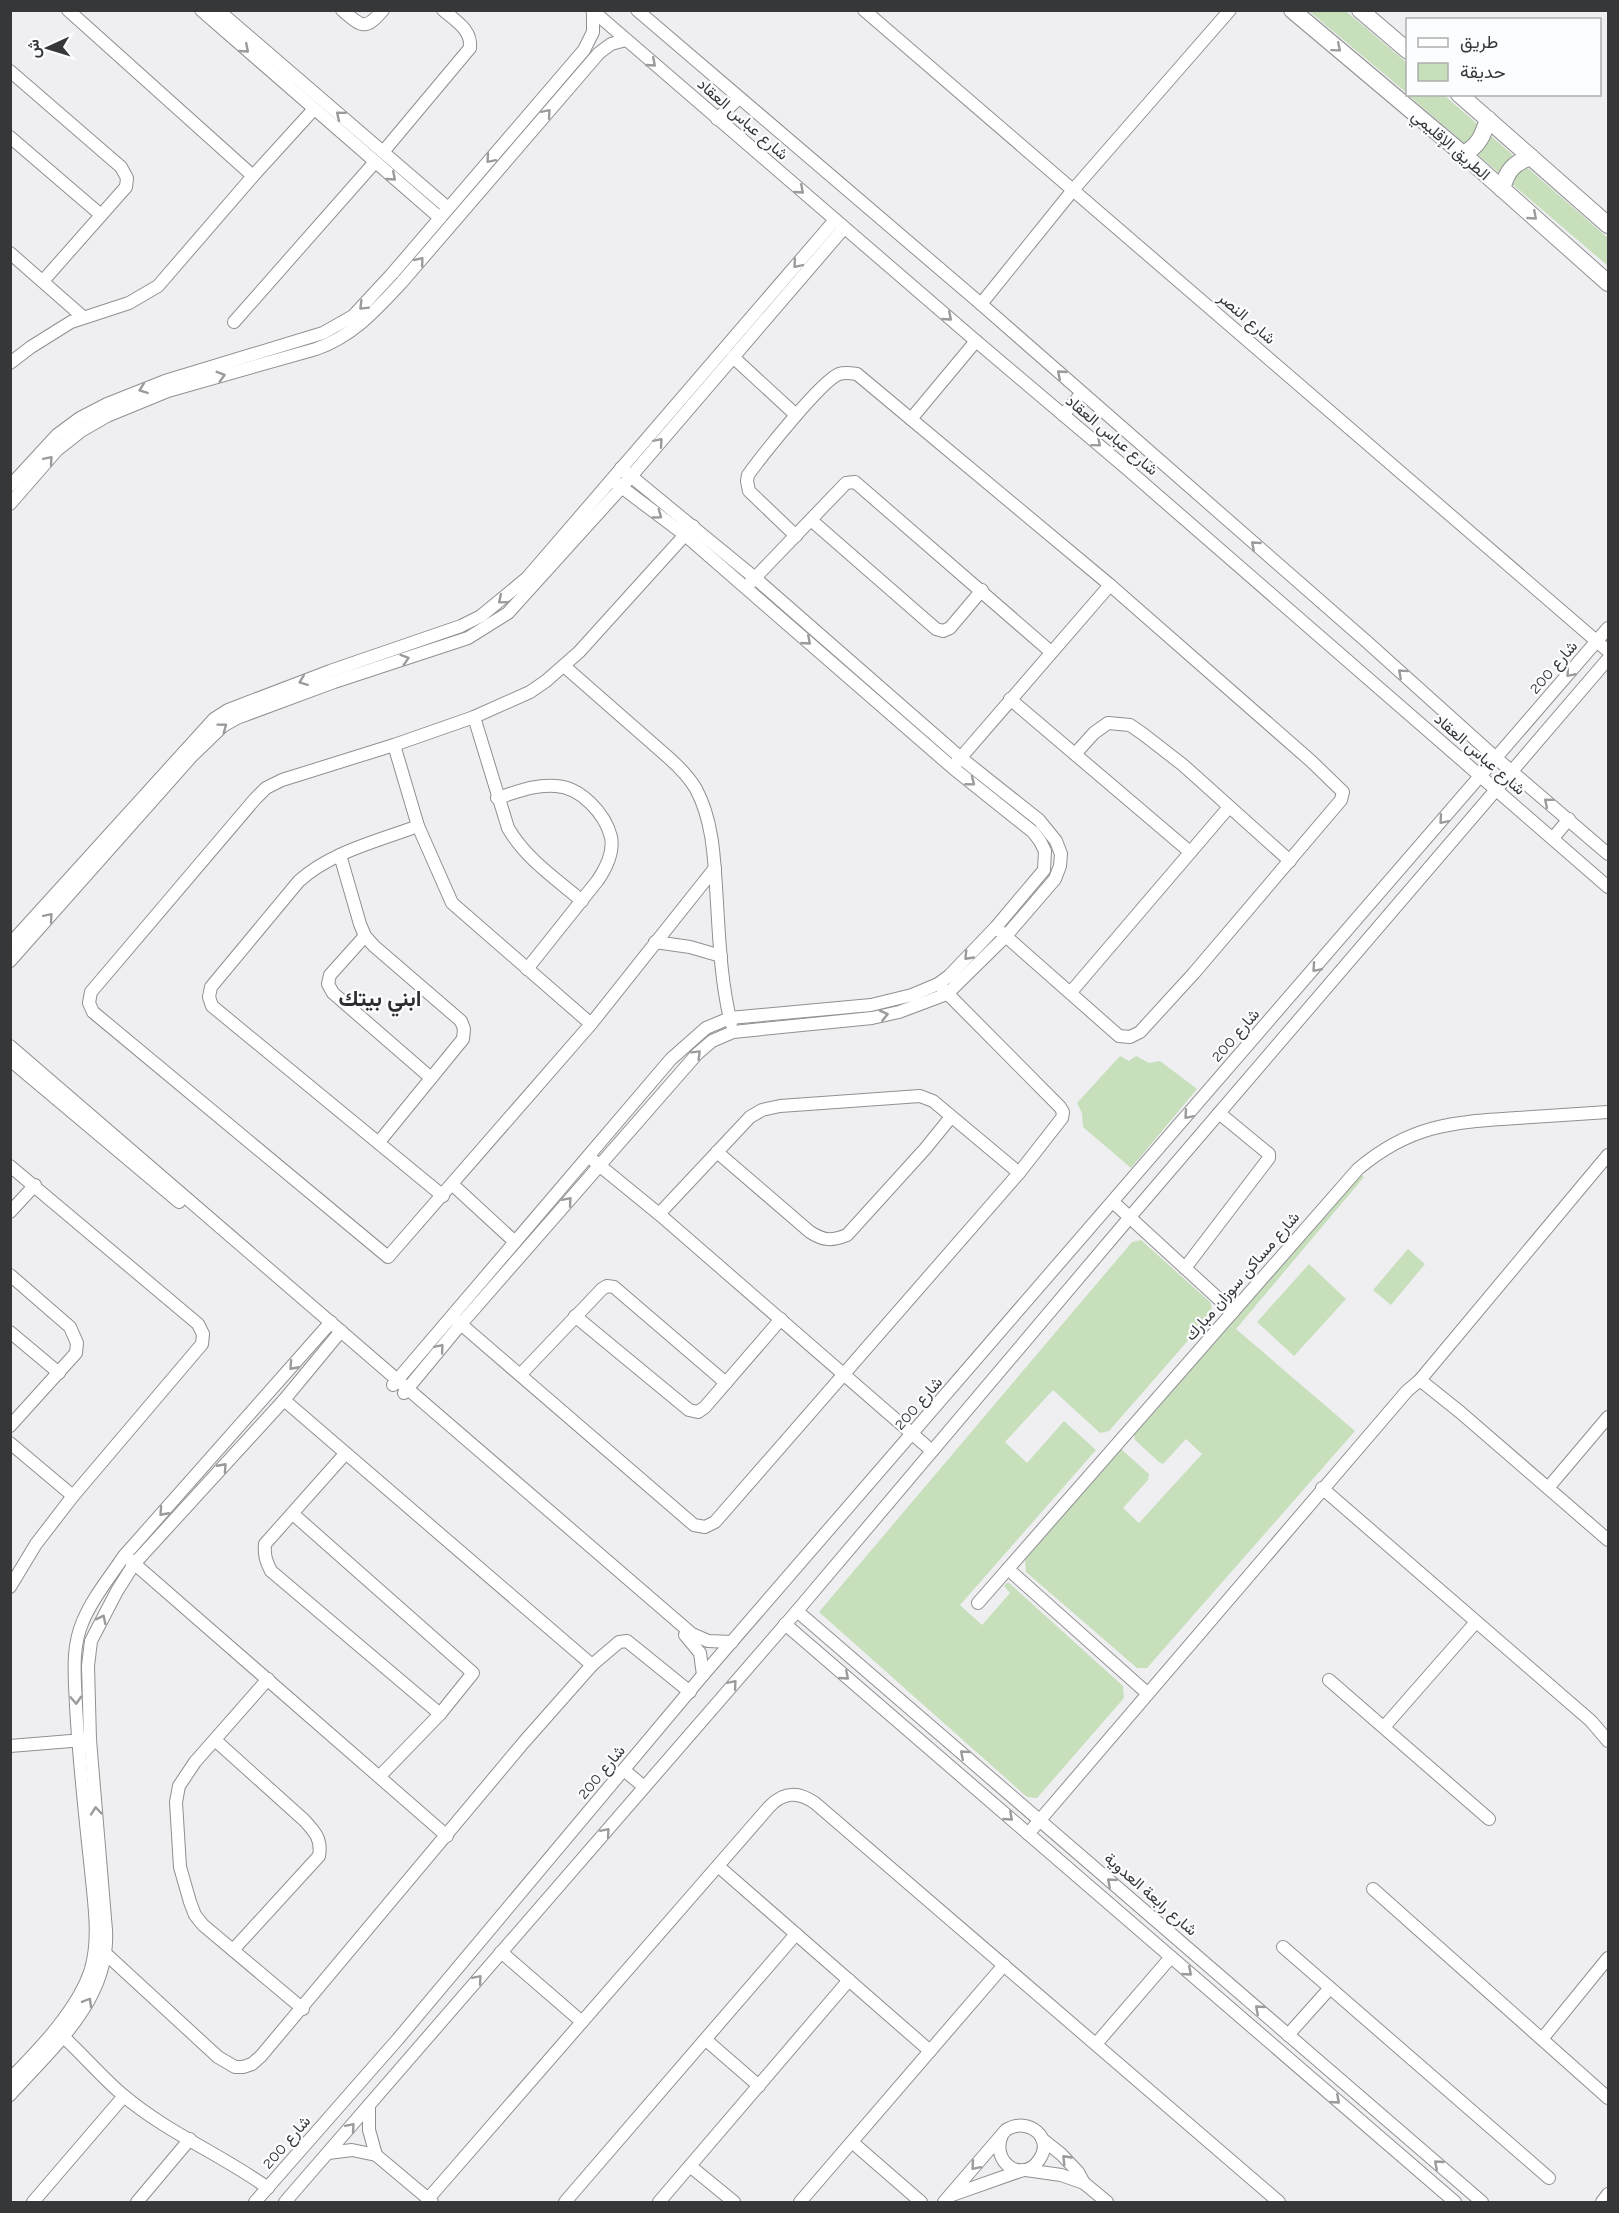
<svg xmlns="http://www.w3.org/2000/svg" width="1619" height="2213" viewBox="0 0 1619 2213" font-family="Raleway,Vazirmatn,sans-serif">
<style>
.green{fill:#c7dfbb}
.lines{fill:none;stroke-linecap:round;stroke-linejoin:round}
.minor-casing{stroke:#909093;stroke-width:14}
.highway-casing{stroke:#909093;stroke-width:18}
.minor{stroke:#fff;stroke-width:12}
.highway{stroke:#fff;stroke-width:16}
.oneway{stroke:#9a9b9c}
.labels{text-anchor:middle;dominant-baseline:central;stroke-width:4.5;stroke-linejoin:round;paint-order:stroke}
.street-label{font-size:16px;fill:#363738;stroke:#fcfdff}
.district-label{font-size:22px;font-weight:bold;fill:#2d2d2f;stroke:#fcfdff}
</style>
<rect width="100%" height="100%" fill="#efeff2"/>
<g class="green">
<path d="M1309 11H1346L1407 63 1408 94Z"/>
<path d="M1408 95H1444L1608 238V266Z"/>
<path d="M1120 1056 1129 1061 1136 1056 1149 1063 1160 1061 1197 1089 1131 1168 1083 1127 1082 1113 1077 1103Z"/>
<path d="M1357 1171 1364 1177 1236 1329 1355 1431 1147 1668H1137L1026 1572 1025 1557 1121 1449 1149 1474 1148 1480 1123 1508 1139 1523 1202 1454 1186 1439 1163 1464 1159 1462 1135 1440 1134 1434Z"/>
<path d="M1141 1240 1211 1303 1212 1313 1109 1431 1100 1433 1053 1390 1005 1442 1027 1463 1064 1421 1096 1450 960 1605 982 1625 1010 1593 1004 1586 1008 1582 1123 1686 1124 1698 1037 1798 1027 1797 819 1612 1132 1242Z"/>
<path d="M1408 1249 1425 1264 1391 1305 1373 1290Z"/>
<path d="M1309 1264 1346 1299 1294 1356 1257 1322Z"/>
</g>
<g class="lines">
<g class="minor-casing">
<g id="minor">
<path d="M68 10 253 176"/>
<path d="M201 10 440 218"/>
<path d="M218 10 448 208"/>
<path d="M342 10C362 27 365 31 383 10"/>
<path d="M592 10 976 341 1126 468 1608 887"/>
<path d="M637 10 981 304 1366 641 1496 758 1608 854"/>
<path d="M864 10 1608 651"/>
<path d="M10 71 121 167 127 178 126 187 43 281"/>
<path d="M717 119 739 98"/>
<path d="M10 137 101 215"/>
<path d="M383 152 470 48C472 30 456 21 443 10"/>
<path d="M10 253 83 317"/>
<path d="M981 304 1073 190 1230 10"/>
<path d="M234 322 375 162"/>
<path d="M733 357 796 415"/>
<path d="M10 363 31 347 71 322 129 303 158 286 253 176 314 109"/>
<path d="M1063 415 1082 393"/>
<path d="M911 419 976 341"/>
<path d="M10 486 57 435 80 418 107 404 165 381 323 333 353 316 392 274 584 50 593 32V11"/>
<path d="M10 504 57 450 81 431 107 416 168 391 316 349C353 336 376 310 402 282L599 53 611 44 626 40"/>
<path d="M811 520 936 629 943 631 950 628 982 590"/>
<path d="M693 526 579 652 546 681 530 692 474 717 394 745 282 780 266 788 255 799 91 992 89 1003 93 1012 388 1257 591 1024 715 868"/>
<path d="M796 536 749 491 747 481 748 475C761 457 821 381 839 374 845 372 850 373 857 374L1110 585 1311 761 1343 792 1341 800 1194 973 1140 1032 1130 1037 1119 1036 1001 932"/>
<path d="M750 583 846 483 855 482 1051 652"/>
<path d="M564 666 669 758C679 767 689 777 696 789 712 819 714 854 716 887 719 932 720 979 731 1023"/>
<path d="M1010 699 1190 852"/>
<path d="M474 717 508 828C526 859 555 878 582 901"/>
<path d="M394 745 418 826 452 903 591 1024"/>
<path d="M1075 754 1094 733 1108 723 1130 725 1143 734 1183 765 1290 861"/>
<path d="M957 762 1110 585"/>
<path d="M497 798C517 792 535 784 556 786 580 787 605 813 611 837 614 852 606 868 598 880L527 969"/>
<path d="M418 826C378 841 331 852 299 881L211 987 209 997 212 1006 443 1196"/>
<path d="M1553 838 1569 819"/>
<path d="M340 855 360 924 365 936 374 946 461 1021 464 1029 463 1039 379 1142"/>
<path d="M365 936 330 975 328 984 333 993 431 1078"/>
<path d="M655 942 690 947 721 956"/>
<path d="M10 944 214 719 228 710 330 671 461 626 481 616 527 578 835 220"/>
<path d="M10 961 191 757 223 726 237 718 334 682 468 638 508 613 621 488 844 228"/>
<path d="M1071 992 1229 807"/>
<path d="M10 1046 692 1634 708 1641 732 1642"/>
<path d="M10 1060 179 1202"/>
<path d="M717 1152 810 1232C824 1241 832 1241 847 1235L925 1149 951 1117"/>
<path d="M594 1161 659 1214 932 1451"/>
<path d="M10 1166 198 1324 203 1334 202 1344 73 1496 36 1544 10 1587"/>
<path d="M453 1185 515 1242"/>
<path d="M1113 1202 1233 1312"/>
<path d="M10 1212 35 1185"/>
<path d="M659 1214 750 1117 762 1110 780 1106 920 1096 933 1101 1019 1173"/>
<path d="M1185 1268 1269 1158V1154L1219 1113"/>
<path d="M10 1275 70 1327 77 1343 76 1353 10 1426"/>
<path d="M575 1316 689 1410 698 1412 705 1407 781 1319"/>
<path d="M455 1319 694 1525 705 1527 715 1522 1019 1173 1062 1118 1063 1112 1060 1107 942 988"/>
<path d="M10 1332 59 1373"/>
<path d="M520 1375 602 1289 607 1286 614 1287 726 1383"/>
<path d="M1420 1380 1608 1155"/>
<path d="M393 1385 671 1059 706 1028 730 1018 871 1005 912 995 938 984 949 976 996 927 1044 870 1045 851 1040 841 1033 832 953 768 685 535 612 480"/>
<path d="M404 1393 461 1324 697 1054 712 1041 733 1032 872 1018 899 1012 947 994 1006 936 1055 879 1060 866 1061 854 1056 841 1039 820 961 758 755 578 621 468"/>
<path d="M10 1443 73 1496"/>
<path d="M345 1454 265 1544C264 1555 266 1561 271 1571L440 1714"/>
<path d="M1322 1488 1591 1721 1608 1741"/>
<path d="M1548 1488 1608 1417"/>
<path d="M293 1514 473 1673 440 1714 380 1776"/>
<path d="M129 1559 447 1836"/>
<path d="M1008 1569 1147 1693"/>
<path d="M978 1603 1358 1169C1410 1125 1452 1122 1517 1118 1547 1116 1578 1114 1608 1112"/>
<path d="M797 1611 1482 2202"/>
<path d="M785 1624 1455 2202"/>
<path d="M685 1635 700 1653 703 1675"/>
<path d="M592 1665 619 1642 627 1641 690 1692"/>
<path d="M268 1679 195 1762 179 1786 176 1802 180 1867 190 1902 195 1915 203 1925 303 2009"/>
<path d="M1329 1680 1489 1819"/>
<path d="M1384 1727 1476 1622"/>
<path d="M215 1740 304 1820C315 1832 322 1839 319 1856L233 1950"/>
<path d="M10 1746 83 1740"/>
<path d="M624 1770 644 1787"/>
<path d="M1028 1834 1407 1391 1420 1380 1460 1412 1608 1540"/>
<path d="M718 1866 930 2051"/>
<path d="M1373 1889 1608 2098"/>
<path d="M96 1947 106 1954 218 2057 235 2067H243L252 2064 261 2056 524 1742 592 1665 284 1400"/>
<path d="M1283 1947 1549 2178"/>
<path d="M501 1952 582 2022"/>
<path d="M58 2032C81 2052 101 2077 124 2096 168 2133 222 2155 268 2188"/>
<path d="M1288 2035 1330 1988"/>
<path d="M1542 2039 1608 1958"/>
<path d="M706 2040 759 2086"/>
<path d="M1096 2044 1171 1957"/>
<path d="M10 2079C39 2050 79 2008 91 1969 100 1937 94 1903 91 1870 85 1816 79 1761 76 1706 75 1678 71 1648 83 1621 93 1597 110 1577 124 1556L331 1322"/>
<path d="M10 2095C53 2047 110 2000 106 1930L90 1740 88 1666 91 1641 117 1591 134 1564 284 1400 341 1331"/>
<path d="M369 2105V2130L376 2155"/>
<path d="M1042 2139 1061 2154 1078 2172 1084 2183 1107 2202"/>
<path d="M852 2142 921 2202"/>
<path d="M328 2153 352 2150 376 2155 432 2202"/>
<path d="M690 2166 734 2202"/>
<path d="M1026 2170 1061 2175 1084 2183"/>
<path d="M952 2195 1023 2170"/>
<path d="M428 2199 769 1807C783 1792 798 1791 815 1803L1279 2202"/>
<path d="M33 2202 124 2096"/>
<path d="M137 2202 190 2139"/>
<path d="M255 2202 398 2039 703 1675 1608 628"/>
<path d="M285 2202 797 1611 1130 1217 1608 659"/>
<path d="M565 2202 796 1934"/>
<path d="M659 2202 849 1980"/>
<path d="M800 2202 1004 1965"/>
<path d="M944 2202 1006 2130C1028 2116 1055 2138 1039 2160 1023 2184 990 2163 1002 2135"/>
<path d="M1602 2202 1608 2194"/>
</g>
</g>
<g class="highway-casing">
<g id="highway">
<path d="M1292 10 1463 154 1608 283"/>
<path d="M1360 10 1408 51"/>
<path d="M1459 94 1608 225"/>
<path d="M1463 154C1479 146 1483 135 1488 119"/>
<path d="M1502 189C1507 171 1513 163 1531 157"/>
</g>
</g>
<use href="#minor" class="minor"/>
<use href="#highway" class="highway"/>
</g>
<defs><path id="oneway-chevron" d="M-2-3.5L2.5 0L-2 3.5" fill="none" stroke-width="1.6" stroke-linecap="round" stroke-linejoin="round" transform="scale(1.5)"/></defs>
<g class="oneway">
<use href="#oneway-chevron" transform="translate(1337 48) rotate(40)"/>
<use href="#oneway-chevron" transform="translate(245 49) rotate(41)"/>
<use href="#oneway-chevron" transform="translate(652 63) rotate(41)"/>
<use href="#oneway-chevron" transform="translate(547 113) rotate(-49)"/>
<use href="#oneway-chevron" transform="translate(340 115) rotate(-140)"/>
<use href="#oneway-chevron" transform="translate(490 159) rotate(131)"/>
<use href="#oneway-chevron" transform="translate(392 177) rotate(41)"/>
<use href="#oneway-chevron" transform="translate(800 190) rotate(41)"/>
<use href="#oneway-chevron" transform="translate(1533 216) rotate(41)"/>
<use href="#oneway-chevron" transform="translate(420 261) rotate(-51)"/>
<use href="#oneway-chevron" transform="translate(797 264) rotate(130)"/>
<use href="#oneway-chevron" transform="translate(363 306) rotate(135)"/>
<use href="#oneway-chevron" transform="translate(948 317) rotate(41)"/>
<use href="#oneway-chevron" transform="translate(1061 374) rotate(-139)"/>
<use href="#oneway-chevron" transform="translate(221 376) rotate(-16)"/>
<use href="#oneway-chevron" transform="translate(143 389) rotate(160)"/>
<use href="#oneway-chevron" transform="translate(659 442) rotate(-49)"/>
<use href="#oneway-chevron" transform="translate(1097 443) rotate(40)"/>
<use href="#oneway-chevron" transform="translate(49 460) rotate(-49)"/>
<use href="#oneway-chevron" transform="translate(658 515) rotate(36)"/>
<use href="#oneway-chevron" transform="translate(1255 545) rotate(-139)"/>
<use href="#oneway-chevron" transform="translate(502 600) rotate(140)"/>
<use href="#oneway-chevron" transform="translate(807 641) rotate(41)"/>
<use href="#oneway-chevron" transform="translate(405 659) rotate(-18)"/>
<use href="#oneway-chevron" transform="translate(1402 673) rotate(-138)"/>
<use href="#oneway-chevron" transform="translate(1570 673) rotate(131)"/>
<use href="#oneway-chevron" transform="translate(303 681) rotate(159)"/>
<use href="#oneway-chevron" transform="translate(223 727) rotate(-37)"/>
<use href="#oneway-chevron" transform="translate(971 782) rotate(39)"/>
<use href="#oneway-chevron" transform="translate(1548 802) rotate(-140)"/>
<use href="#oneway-chevron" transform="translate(1443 820) rotate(131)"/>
<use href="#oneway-chevron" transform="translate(49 917) rotate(-49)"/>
<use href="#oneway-chevron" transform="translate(968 956) rotate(134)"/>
<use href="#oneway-chevron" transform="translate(1316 968) rotate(131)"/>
<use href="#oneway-chevron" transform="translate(884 1015) rotate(-13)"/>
<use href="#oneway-chevron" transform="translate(697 1054) rotate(-45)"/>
<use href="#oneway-chevron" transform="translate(1188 1115) rotate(131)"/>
<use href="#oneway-chevron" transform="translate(568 1201) rotate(-49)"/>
<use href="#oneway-chevron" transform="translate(440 1348) rotate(-50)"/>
<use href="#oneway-chevron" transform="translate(293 1366) rotate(132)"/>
<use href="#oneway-chevron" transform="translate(223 1467) rotate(-48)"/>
<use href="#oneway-chevron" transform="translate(163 1512) rotate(132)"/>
<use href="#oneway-chevron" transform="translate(102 1619) rotate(-63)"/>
<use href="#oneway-chevron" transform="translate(845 1676) rotate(41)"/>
<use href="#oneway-chevron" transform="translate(733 1684) rotate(-49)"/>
<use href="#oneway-chevron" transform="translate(76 1700) rotate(87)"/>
<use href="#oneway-chevron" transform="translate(964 1754) rotate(-139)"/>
<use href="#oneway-chevron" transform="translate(96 1811) rotate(-95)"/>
<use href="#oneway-chevron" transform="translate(1009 1817) rotate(41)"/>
<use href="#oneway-chevron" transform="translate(606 1832) rotate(-49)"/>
<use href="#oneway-chevron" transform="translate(1111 1882) rotate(-139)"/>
<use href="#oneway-chevron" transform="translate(1188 1972) rotate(41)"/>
<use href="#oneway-chevron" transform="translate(478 1979) rotate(-49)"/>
<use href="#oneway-chevron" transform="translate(88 2002) rotate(-60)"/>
<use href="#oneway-chevron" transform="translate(1259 2009) rotate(-139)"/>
<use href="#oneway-chevron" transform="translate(1336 2100) rotate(41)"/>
<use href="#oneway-chevron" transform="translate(351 2127) rotate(-49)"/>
<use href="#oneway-chevron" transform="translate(1066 2159) rotate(-134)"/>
<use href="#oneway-chevron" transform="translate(1438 2164) rotate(-139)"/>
<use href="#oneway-chevron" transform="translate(975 2166) rotate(131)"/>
</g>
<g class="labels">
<g class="street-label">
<text transform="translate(743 119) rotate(41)">شارع عباس العقاد</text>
<text transform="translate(1451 145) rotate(41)">الطريق الإقليمي</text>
<text transform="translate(1247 318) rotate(41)">شارع النصر</text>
<text transform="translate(1112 435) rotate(40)">شارع عباس العقاد</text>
<text transform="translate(1553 667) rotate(-49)">شارع 200</text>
<text transform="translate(1480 754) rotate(41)">شارع عباس العقاد</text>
<text transform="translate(1235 1035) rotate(-49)">شارع 200</text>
<text transform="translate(1242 1276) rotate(-49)">شارع مساكن سوزان مبارك</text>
<text transform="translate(918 1403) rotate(-49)">شارع 200</text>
<text transform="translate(601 1772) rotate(-50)">شارع 200</text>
<text transform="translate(1151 1894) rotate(41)">شارع رابعة العدوية</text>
<text transform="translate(286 2142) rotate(-49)">شارع 200</text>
</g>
<g class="district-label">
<text x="380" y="998">ابني بيتك</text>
</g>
</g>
<rect width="1619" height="2213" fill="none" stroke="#363738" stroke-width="24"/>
<rect x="1406" y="18" width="195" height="78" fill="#fcfdff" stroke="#adaeaf" stroke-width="1.5"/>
<rect x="1418" y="38" width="30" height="9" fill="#ffffff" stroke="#adaeaf" stroke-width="1.5"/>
<text x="1460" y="48" font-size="18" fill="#363738">طريق</text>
<rect x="1418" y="63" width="30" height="18" fill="#c7dfbb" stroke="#adaeaf" stroke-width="1.5"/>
<text x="1460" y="78" font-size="18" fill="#363738">حديقة</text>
<g transform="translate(48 48) rotate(266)" stroke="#fcfdff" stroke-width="4.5" paint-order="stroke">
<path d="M0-4.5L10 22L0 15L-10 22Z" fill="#363738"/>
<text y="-9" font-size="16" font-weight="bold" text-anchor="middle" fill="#363738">ش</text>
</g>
</svg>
